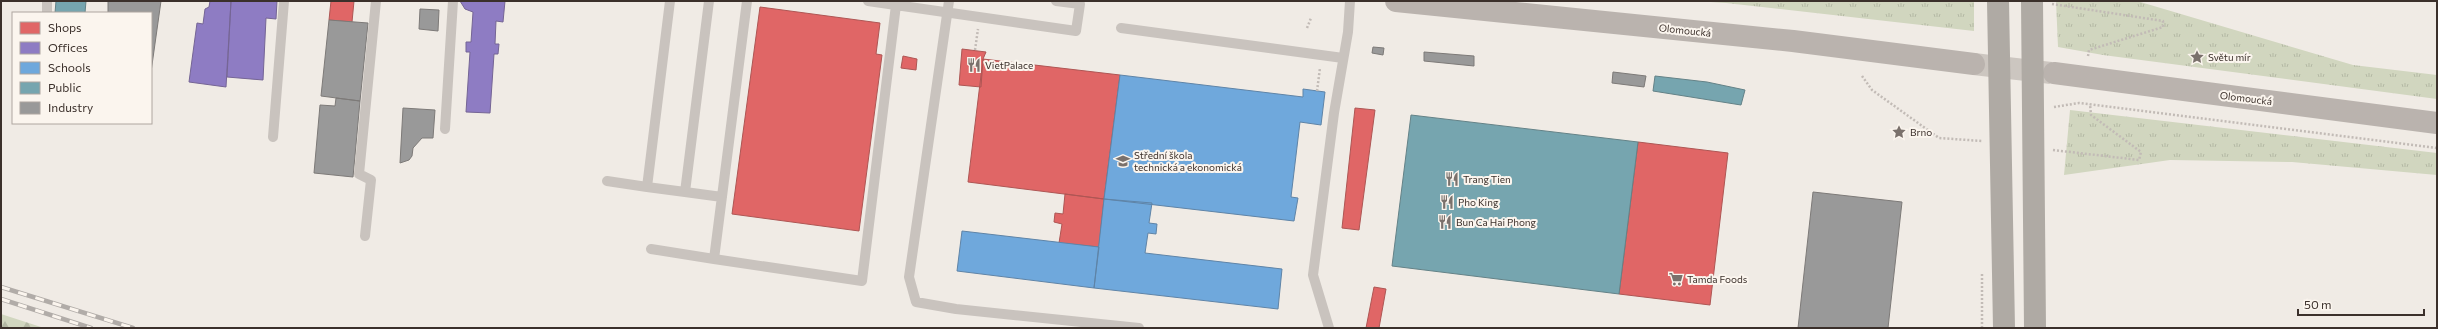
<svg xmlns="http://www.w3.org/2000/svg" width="2438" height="329" font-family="Commissioner,sans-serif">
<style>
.grass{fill:url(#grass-tufts)}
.forest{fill:url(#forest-firs)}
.shops{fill:#e06666;stroke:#ae5654}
.offices{fill:#8e7cc3;stroke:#756595}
.schools{fill:#6fa8dc;stroke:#5f84a7}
.public{fill:#76a5af;stroke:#648287}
.industry{fill:#999;stroke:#7d7a78}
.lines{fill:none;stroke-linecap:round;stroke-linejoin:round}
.secondary-tunnel{stroke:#ccc6c0;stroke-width:22;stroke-dasharray:22 11;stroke-linecap:butt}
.path{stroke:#c2bbb6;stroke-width:2.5;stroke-dasharray:2 2;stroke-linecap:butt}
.lane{stroke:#c9c3be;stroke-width:10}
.secondary{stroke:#bab3ae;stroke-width:22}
.highway{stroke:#afaaa4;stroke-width:22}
.rail-casing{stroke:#b1aca8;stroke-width:4.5}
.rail{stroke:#fbf5ee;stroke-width:3;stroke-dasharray:9;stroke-linecap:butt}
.labels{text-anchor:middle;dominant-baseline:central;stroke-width:4;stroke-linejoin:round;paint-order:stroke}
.street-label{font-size:10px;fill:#3b302b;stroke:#fbf5ee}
.poi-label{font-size:10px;fill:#3b302b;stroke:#fbf5ee;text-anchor:start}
</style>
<defs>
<pattern id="grass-tufts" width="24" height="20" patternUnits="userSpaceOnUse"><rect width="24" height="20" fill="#d1d6bf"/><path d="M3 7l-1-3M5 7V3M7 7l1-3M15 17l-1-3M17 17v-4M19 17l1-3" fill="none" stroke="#b4b8a4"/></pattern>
<pattern id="forest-firs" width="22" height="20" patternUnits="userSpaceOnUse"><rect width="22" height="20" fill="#d1d6bf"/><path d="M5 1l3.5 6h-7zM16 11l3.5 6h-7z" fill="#b4b8a4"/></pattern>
</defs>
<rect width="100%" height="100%" fill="#f0ebe5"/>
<path class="grass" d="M1695 1H1974V31L1726 3Z
M2056 1H2137L2353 65 2437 75V99L2103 55 2058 47Z
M2070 110 2437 153V175L2292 162 2170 160 2064 175Z"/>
<path class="forest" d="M1 314 41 327 45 328H1Z"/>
<path class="shops" d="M331 1H354L352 22 329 20Z
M760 7 880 23 876 54 882 55 859 231 732 214Z
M962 49 986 52 983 59 981 87 959 85Z
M903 56 917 59 916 70 901 68Z
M983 59 1120 75 1104 199 968 182Z
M1355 108 1375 110 1359 230 1342 228Z
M1638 142 1728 153 1710 305 1619 294Z
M1065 194 1104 199 1099 247 1059 243 1062 224 1054 222 1055 213 1063 214Z
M1374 287 1386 289 1379 328H1366Z"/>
<path class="offices" d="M210 1H231L226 87 189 82 197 23 203 24 205 9 209 7Z
M231 1H277L276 19 266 18 263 80 227 77Z
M460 1H505L503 22 496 21 495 44H499L498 54H494L490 113 466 112 470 52H466V42H471L473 12 465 9Z"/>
<path class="schools" d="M1120 75 1303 97V89L1325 92 1321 125 1300 122 1291 197 1298 198 1294 221 1104 199Z
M1104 199 1152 203 1149 223 1157 224 1156 234 1148 233 1145 253 1282 269 1278 309 1094 288Z
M962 231 1099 247 1094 288 957 271Z"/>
<path class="public" d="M56 1H86L85 13H55Z
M1655 76 1707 82 1745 90 1741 105 1653 91Z
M1411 115 1638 142 1619 294 1392 266Z"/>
<path class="industry" d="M108 1H161L151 72V13H108Z
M420 9 439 10 438 31 419 29Z
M329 20 368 23 360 101 321 96Z
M1373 47 1384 48 1383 55 1372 53Z
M1424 52 1474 56V66L1424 61Z
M1613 72 1646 76 1644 87 1612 83Z
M336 98 360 101 353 177 314 173 320 105 335 106Z
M403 108 435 110 433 138H422L413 148 412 156 409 160 400 163Z
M1813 192 1902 202 1888 328H1798Z"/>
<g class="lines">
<path class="secondary-tunnel" d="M1974 64 2051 73"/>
<path class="path" d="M2052 4 2163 21V27L2089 50 2088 56
M1307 28 1311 18
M975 50 978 29
M1862 76 1872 90 1939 138 1982 141
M1317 91 1320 68
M2054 107 2079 103 2437 148
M2053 150 2139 160 2141 152 2091 115 2090 104
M1982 328V273"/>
<path class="lane" d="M670 1 647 187 685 192 709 1
M747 1 714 259 862 281 896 5
M868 1 1076 31 1080 4 1056 1
M949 1 909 277 916 302 956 309 1139 328
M47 13V1
M1121 28 1343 58
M445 129 453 1
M273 137 284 1
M607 181 647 187
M685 192 722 197
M365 236 371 180 359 174 376 1
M651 249 714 259
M1329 328 1313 275 1334 113 1348 32 1350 1"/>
<path class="secondary" d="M1396 1 1793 41 1974 64
M2054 73 2437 123"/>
<path class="highway" d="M1998 1 2004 328
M2032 1 2035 328"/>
<defs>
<path id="rail" d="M1 287 133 328
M1 299 91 328"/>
</defs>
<use href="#rail" class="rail-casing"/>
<use href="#rail" class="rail"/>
</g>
<defs>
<symbol id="sight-bare" viewBox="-9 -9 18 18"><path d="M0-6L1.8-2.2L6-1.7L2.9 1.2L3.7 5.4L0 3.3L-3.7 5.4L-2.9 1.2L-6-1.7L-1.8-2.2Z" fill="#7a716c" stroke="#fbf5ee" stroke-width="2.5" paint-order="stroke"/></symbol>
<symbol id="restaurant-bare" viewBox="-9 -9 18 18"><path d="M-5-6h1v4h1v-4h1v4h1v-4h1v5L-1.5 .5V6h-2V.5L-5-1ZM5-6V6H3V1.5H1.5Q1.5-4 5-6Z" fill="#7a716c" stroke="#fbf5ee" stroke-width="2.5" paint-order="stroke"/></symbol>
<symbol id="school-bare" viewBox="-9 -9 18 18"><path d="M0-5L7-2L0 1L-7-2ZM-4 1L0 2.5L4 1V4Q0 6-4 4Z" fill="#7a716c" stroke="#fbf5ee" stroke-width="2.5" paint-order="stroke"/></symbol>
<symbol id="supermarket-bare" viewBox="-9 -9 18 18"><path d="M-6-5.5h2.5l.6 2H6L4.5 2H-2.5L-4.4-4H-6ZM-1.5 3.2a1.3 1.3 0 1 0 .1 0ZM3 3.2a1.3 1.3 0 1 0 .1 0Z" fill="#7a716c" stroke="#fbf5ee" stroke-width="2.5" paint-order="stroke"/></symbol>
</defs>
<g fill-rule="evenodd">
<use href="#sight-bare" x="2187" y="47" width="20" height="20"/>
<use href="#restaurant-bare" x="964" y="55" width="20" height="20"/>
<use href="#sight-bare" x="1889" y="122" width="20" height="20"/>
<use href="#school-bare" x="1113" y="151" width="20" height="20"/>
<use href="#restaurant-bare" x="1442" y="169" width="20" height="20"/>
<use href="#restaurant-bare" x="1437" y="192" width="20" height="20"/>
<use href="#restaurant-bare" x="1435" y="212" width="20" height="20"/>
<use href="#supermarket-bare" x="1666" y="269" width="20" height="20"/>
</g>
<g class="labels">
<g class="street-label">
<text transform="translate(1685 30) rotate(6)">Olomoucká</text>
<text transform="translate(2246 98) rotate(7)">Olomoucká</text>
</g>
<g class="poi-label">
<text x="2208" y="57">Světu mír</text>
<text x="985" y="65">VietPalace</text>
<text x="1910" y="132">Brno</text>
<text x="1134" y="155">Střední škola<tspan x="1134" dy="12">technická a ekonomická</tspan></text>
<text x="1463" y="179">Trang Tien</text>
<text x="1458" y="202">Pho King</text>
<text x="1456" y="222">Bun Ca Hai Phong</text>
<text x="1687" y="279">Tamda Foods</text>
</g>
</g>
<rect width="2438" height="329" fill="none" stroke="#3b302b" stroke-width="4"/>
<rect x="12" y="12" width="140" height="112" fill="#fbf5ee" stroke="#aea6a0"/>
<rect x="20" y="22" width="20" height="12" fill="#e06666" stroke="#aea6a0"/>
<text x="48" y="32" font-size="12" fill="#3b302b">Shops</text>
<rect x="20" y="42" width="20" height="12" fill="#8e7cc3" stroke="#aea6a0"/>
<text x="48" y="52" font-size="12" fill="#3b302b">Offices</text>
<rect x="20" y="62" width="20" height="12" fill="#6fa8dc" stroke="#aea6a0"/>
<text x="48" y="72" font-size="12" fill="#3b302b">Schools</text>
<rect x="20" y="82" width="20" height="12" fill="#76a5af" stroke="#aea6a0"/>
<text x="48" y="92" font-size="12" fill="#3b302b">Public</text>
<rect x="20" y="102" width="20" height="12" fill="#999999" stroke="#aea6a0"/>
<text x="48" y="112" font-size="12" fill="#3b302b">Industry</text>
<path d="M2298 309v6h126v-6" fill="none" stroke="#3b302b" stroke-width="2"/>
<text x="2304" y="309" font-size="12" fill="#3b302b" stroke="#fbf5ee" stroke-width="3" paint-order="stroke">50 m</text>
</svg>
